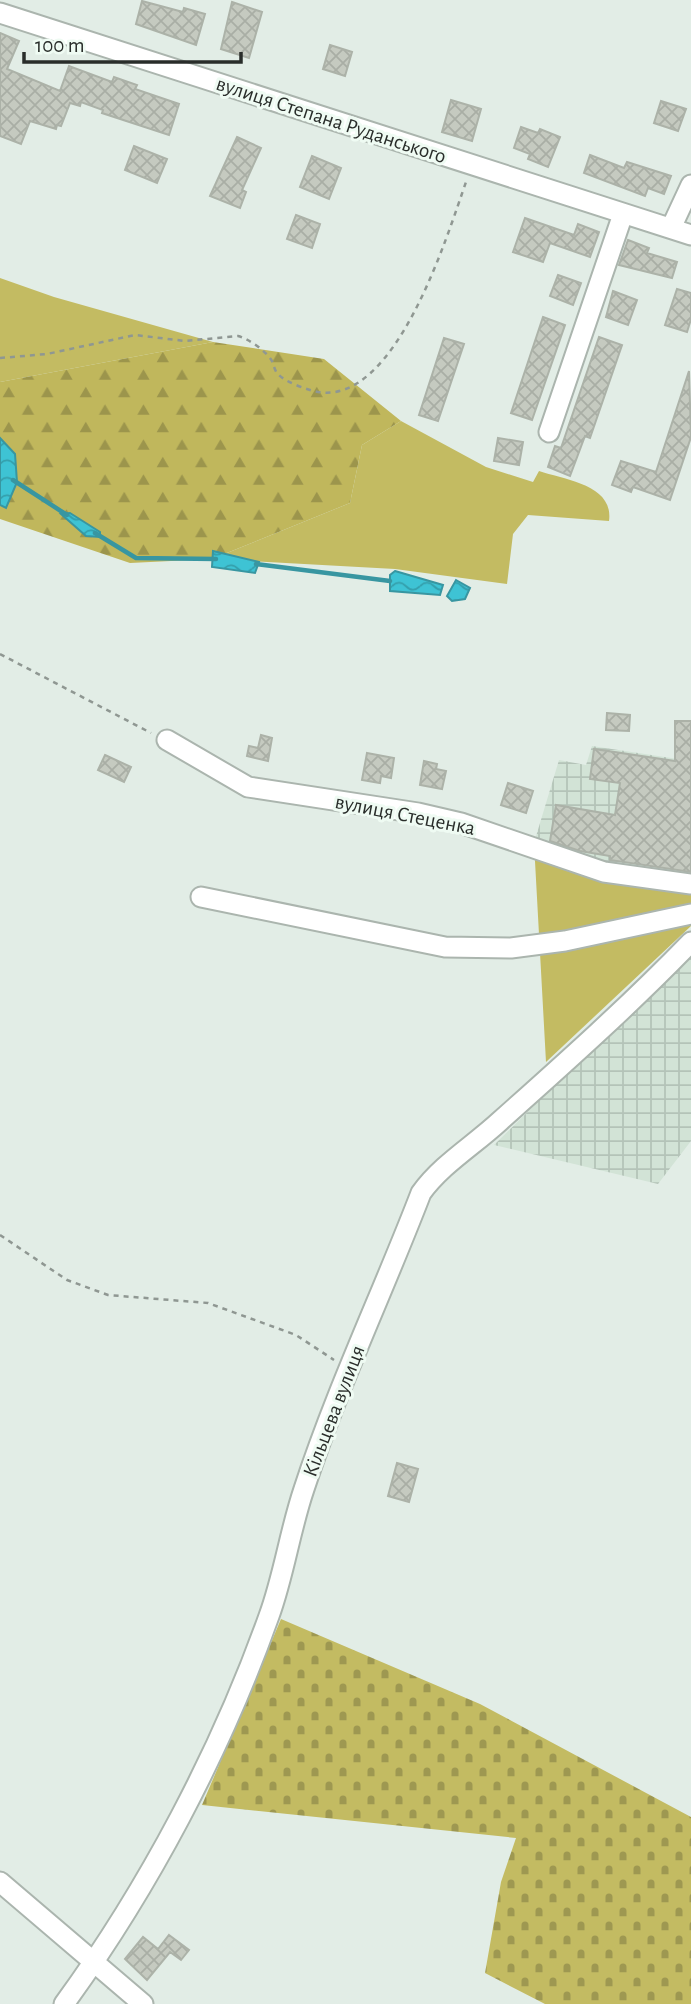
<svg xmlns="http://www.w3.org/2000/svg" width="691" height="2004" font-family="'Alegreya Sans',sans-serif">
<style>
.industrial{fill:url(#industrial-grid)}
.grass{fill:#c3bb62}
.forest{fill:url(#forest-firs)}
.cemetery{fill:url(#cemetery-stones)}
.water{fill:url(#water-waves);stroke:#3896a1;stroke-width:2}
.lines{fill:none;stroke-linecap:round;stroke-linejoin:round}
.stream{stroke:#3896a1;stroke-width:4.5}
.building{fill:url(#building-cross-hatch);stroke:#acb2a8;stroke-width:2}
.minor-casing{stroke:#abb5ae;stroke-width:23}
.path{stroke:#8f9792;stroke-width:2.5;stroke-dasharray:5 5;stroke-linecap:butt}
.minor{stroke:#fff;stroke-width:19}
.labels{text-anchor:middle;dominant-baseline:central;stroke-width:6;stroke-linejoin:round;paint-order:stroke}
.street-label{font-size:21px;fill:#292d2a;stroke:#effbf3}
</style>
<defs>
<pattern id="industrial-grid" width="8" height="8" patternUnits="userSpaceOnUse" patternTransform="scale(1.75)"><rect width="8" height="8" fill="#d2e3d6"/><path d="M0 4h8M4 0v8" fill="none" stroke="#b4c3b8"/></pattern>
<pattern id="forest-firs" width="22" height="20" patternUnits="userSpaceOnUse" patternTransform="scale(1.75)"><rect width="22" height="20" fill="#c0b75c"/><path d="M5 1l3.5 6h-7zM16 11l3.5 6h-7z" fill="#9c954c"/></pattern>
<pattern id="cemetery-stones" width="16" height="16" patternUnits="userSpaceOnUse" patternTransform="scale(1.75)"><rect width="16" height="16" fill="#c3bb62"/><path d="M2 7V4a2 2 0 0 1 4 0v3zM10 15v-3a2 2 0 0 1 4 0v3z" fill="#9e9851"/></pattern>
<pattern id="water-waves" width="16" height="10" patternUnits="userSpaceOnUse" patternTransform="scale(1.75)"><rect width="16" height="10" fill="#3ec3d4"/><path d="M0 5q4-4 8 0t8 0" fill="none" stroke="#349fac"/></pattern>
<pattern id="building-cross-hatch" width="8" height="8" patternUnits="userSpaceOnUse" patternTransform="scale(1.75)"><rect width="8" height="8" fill="#c5cac0"/><path d="M0 0l8 8M0 8l8-8" fill="none" stroke="#a9aea5"/></pattern>
</defs>
<rect width="100%" height="100%" fill="#e2ede6"/>
<path class="industrial" d="M592 746 691 761V881L605 869 534 843 559 760 586 765Z
M691 951V1141L658 1184 494 1145Z"/>
<path class="grass" d="M0 278 54 297 213 342 0 382Z
M401 421 486 467 533 482 539 471C566 480 614 485 609 521L528 515 513 534 507 584 395 569 212 559 350 503 362 445Z
M534 843 605 869 691 881V926L546 1062Z"/>
<path class="forest" d="M213 342 324 359 401 421 362 445 350 503 212 559 130 563 0 519V505L5 507 15 454 0 438V382Z"/>
<path class="cemetery" d="M281 1619 480 1704 691 1817V2004H545L485 1973 501 1882 516 1838 202 1805Z"/>
<path class="water" d="M0 438 15 454 17 482 6 508 0 505Z
M70 513 100 532V537L86 536 61 514Z
M213 551 259 562 255 573 212 567Z
M395 571 443 585 440 595 390 591V575Z
M456 580 470 588 465 599 452 601 447 596Z"/>
<g class="lines">
<path class="stream" d="M13 480 67 515
M95 533 136 558 216 559
M256 564 390 581"/>
</g>
<path class="building" d="M142 1 183 12 184 8 205 14 196 45 136 24Z
M232 2 262 12 249 58 221 49Z
M0 33 19 41 7 69 60 91 69 66 112 82 114 77 137 85 135 89 179 104 169 135 102 113 103 110 81 102 80 106 70 103 61 126 57 125 56 129 30 121 21 144 0 136Z
M330 45 352 52 345 76 323 69Z
M451 100 481 109 472 141 442 132Z
M661 101 686 109 678 131 654 123Z
M521 127 538 133 540 129 560 137 548 167 528 159 530 154 514 148Z
M237 137 261 148 242 190 246 192 240 208 210 196Z
M134 146 167 159 157 183 125 170Z
M590 155 624 168 627 162 671 176 664 194 648 188 645 196 584 173Z
M312 156 341 168 329 199 300 187Z
M296 215 320 224 312 248 287 239Z
M525 218 574 235 578 224 599 232 590 257 550 243 543 262 513 252Z
M628 240 649 248 647 253 677 262 672 278 619 265Z
M558 275 581 283 573 305 550 296Z
M677 289 691 293V319L687 332 665 325Z
M613 291 637 300 628 325 606 317Z
M543 317 565 325 532 420 511 413Z
M599 337 622 345 590 438 585 436 570 476 548 467 555 446 561 448Z
M444 338 464 344 438 421 419 415Z
M689 371 691 437 670 500 633 487 631 492 612 485 621 461 656 472Z
M498 438 523 442 519 465 494 461Z
M607 713 630 715 629 731 606 730Z
M675 721H691V872L610 860V856L580 851 550 841 556 805 615 815 620 783 590 779 594 749 675 761Z
M261 735 272 738 268 761 247 756 249 746 258 748Z
M367 753 394 758 391 778 381 776 380 783 362 780Z
M105 755 131 767 124 782 98 770Z
M424 761 437 764 436 769 446 771 442 789 420 785Z
M508 783 533 791 526 813 501 805Z
M397 1463 418 1469 409 1502 388 1496Z
M169 1935 189 1950 181 1960 170 1952 147 1980 125 1959 143 1937 158 1949Z"/>
<g class="lines">
<defs>
<path id="minor" d="M0 13 691 235
M671 228 691 185
M549 432 623 214
M167 740 248 787 418 813 461 823 604 872 691 884
M201 897 445 947 511 948 565 941 691 914
M0 1882 143 2004
M64 2004C148 1889 221 1751 269 1616 284 1575 290 1530 304 1489 337 1388 383 1292 421 1193 442 1164 473 1146 500 1121 565 1063 630 1005 691 942"/>
</defs>
<use href="#minor" class="minor-casing"/>
<path class="path" d="M0 358 47 354 135 335 185 341 238 336C249 339 266 351 272 361 274 366 275 372 279 375 287 383 308 390 318 392 396 405 447 236 466 182
M0 654 151 733
M0 1235 67 1280 108 1295 208 1303 296 1335 334 1360"/>
<use href="#minor" class="minor"/>
</g>
<g class="labels">
<g class="street-label">
<text transform="translate(331 120) rotate(18)">вулиця Степана Руданського</text>
<text transform="translate(405 815) rotate(11)">вулиця Стеценка</text>
<text transform="translate(334 1411) rotate(-69)">Кільцева вулиця</text>
</g>
</g>
<path d="M24 52v10h217v-10" fill="none" stroke="#292d2a" stroke-width="3.5"/>
<text x="35" y="52" font-size="21" fill="#292d2a" stroke="#effbf3" stroke-width="5" paint-order="stroke">100 m</text>
</svg>
